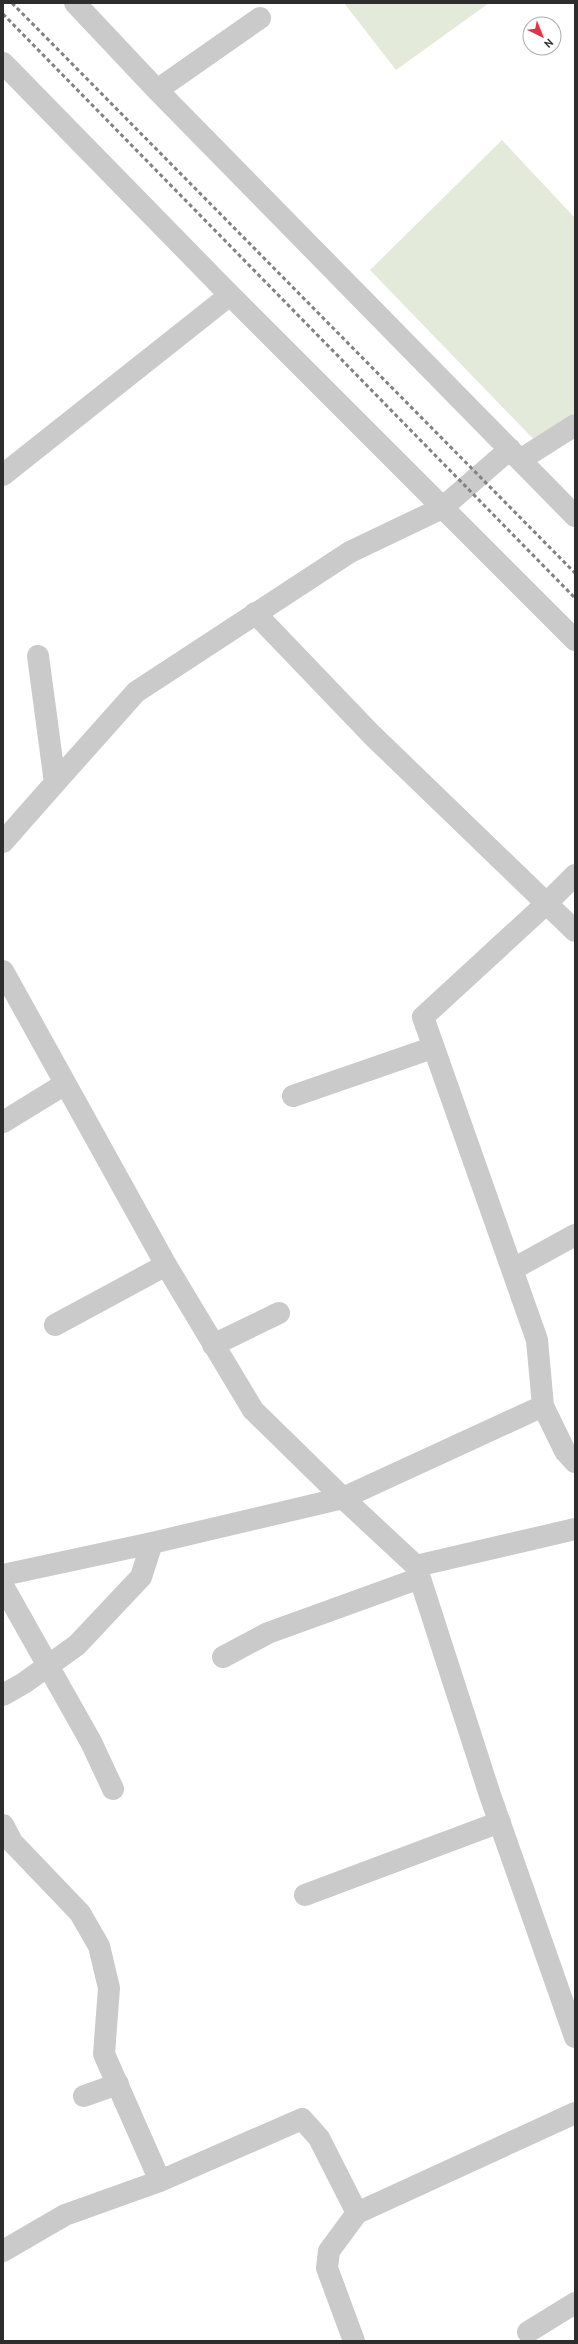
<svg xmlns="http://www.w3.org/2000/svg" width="578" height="2344" font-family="'PT Sans',sans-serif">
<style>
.green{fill:#e3eada}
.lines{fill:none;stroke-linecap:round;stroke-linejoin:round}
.minor{stroke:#cacaca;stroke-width:22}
.rail{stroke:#828282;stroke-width:3;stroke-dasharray:4 3;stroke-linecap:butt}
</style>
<rect width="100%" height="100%" fill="#fff"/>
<path class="green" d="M344 3H489L396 70Z
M502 140 575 218V412L541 447 370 270Z"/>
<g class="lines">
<path class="minor" d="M75 3 157 90 575 516
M3 63 230 295 575 640
M157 90 260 18
M520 460 575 425
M3 475 230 295
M255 613 372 735 575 931
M55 783 136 692 350 552 442 508 510 449
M3 842 55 783 38 656
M575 875 547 903 423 1017 537 1340 543 1406 565 1451 575 1462
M3 971 166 1265 253 1410 343 1498 416 1566 490 1795 575 2037
M293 1096 432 1048
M3 1122 65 1084
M513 1269 575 1235
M55 1325 166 1265
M213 1345 279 1313
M416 1566 575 1529
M3 1575 152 1543 343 1498 543 1406
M3 1586 91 1742 113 1789
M223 1657 268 1633 420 1578
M3 1695 24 1683 77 1645 141 1577 152 1543
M3 1825 12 1842 80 1913 99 1946 109 1988 104 2054 160 2181
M305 1895 500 1822
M84 2096 118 2084
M3 2251 65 2215 160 2181 302 2119 319 2138 357 2213
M528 2332 575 2303
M354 2341 327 2268 329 2251 357 2213 575 2113"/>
<path class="rail" d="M12 3 575 573
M3 14 575 598"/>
</g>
<rect width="578" height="2344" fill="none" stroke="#2d2d2d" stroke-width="8"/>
<g transform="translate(542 36) rotate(137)"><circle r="19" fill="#ffffff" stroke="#ababab"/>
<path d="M0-3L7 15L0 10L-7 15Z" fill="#de3544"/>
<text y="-6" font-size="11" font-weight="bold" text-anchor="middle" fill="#2d2d2d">N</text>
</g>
</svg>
